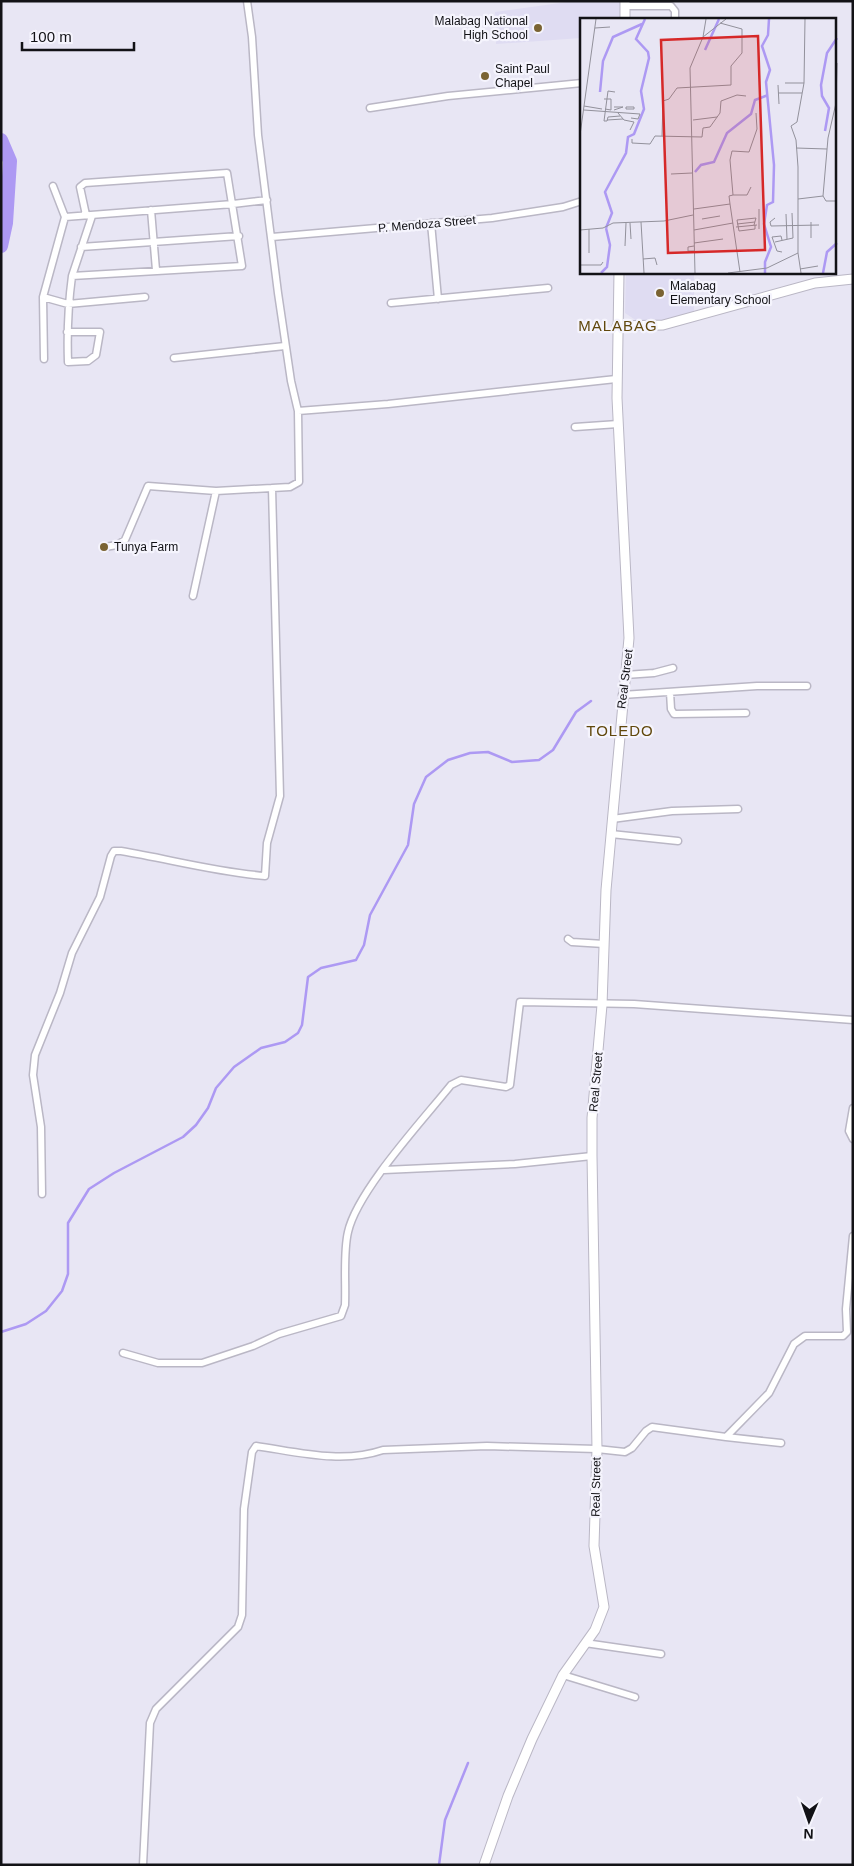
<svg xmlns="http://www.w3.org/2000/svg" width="854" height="1866" font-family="Arial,sans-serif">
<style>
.built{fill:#dfdcf2}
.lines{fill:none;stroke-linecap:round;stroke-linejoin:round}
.stream{stroke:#ad99f3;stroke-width:2.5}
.river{stroke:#ad99f3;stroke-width:14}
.minor-casing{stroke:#bab7c5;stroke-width:9}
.tertiary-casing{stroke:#bab7c5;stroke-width:11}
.minor{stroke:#fff;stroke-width:6}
.tertiary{stroke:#fff;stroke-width:9}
.poi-dot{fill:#7a6333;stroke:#f5f4fd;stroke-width:2}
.labels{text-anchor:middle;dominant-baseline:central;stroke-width:4.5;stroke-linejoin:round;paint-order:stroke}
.poi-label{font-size:12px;fill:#121216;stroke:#f5f4fd;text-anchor:start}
.street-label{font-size:12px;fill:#121216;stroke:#f5f4fd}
.quarter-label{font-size:15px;letter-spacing:1px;fill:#61480c;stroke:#f5f4fd}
.inset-river{fill:none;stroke:#ad99f3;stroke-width:2.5}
.inset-road{fill:none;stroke:#92919b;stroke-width:1}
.view{fill:#d62828;fill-opacity:0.15;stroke:#d62828;stroke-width:2.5}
.inset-edge{fill:none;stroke:#121216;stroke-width:2.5}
</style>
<rect width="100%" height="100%" fill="#e8e6f4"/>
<path class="built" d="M621 1V19H582L581 38 496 44 495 12 567 2Z
M626 273H694V313L663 320 637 321 625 313Z"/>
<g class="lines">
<path class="stream" d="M1 1332 26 1324 46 1311 62 1291 68 1274V1223L89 1189 114 1173 183 1137 196 1125 208 1108 216 1088 234 1067 261 1048 285 1042 298 1033 302 1025 308 977 321 968 356 960 364 945 370 915 408 845 414 804 426 777 448 760 470 753 488 752 512 762 539 760 553 750 576 712 591 701
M439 1865 445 1820 468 1763"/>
<path class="river" d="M1 140 10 161 6 223 1 246"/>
<defs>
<path id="minor" d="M625 6H671L675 11V19
M370 108 448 96 582 83
M151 210 156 270
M86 215 80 187 85 183 227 173 242 266 72 276 92 216
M65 217 233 204 267 200
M431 223 438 299
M272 237 492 218 563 207 582 201
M81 247 239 236
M43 297 68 304 145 297
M391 303 548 288
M67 332H100L96 355 88 361 68 362C67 333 68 306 72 276
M174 358 285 346
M44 359 43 297 65 217 53 186
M298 411 388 404 616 379
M575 427 618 424
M105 547 117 545 125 540 148 486 216 491 272 488
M193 596 216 491
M625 675 654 673 673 668
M670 692 671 709 674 714 746 713
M622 695 757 686H807
M612 819 672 811 738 809
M611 834 678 841
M568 939 572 942 604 944
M853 1108 849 1131 853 1139
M384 1170 515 1164 592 1156
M42 1194 41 1127 33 1075 35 1055 60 993 72 953 100 897 111 856 114 851H121C169 859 216 872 265 876L267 843 280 796 272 488 290 487 299 482 298 411 291 381 278 293 258 135 252 37 247 1
M123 1353 158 1363H202L253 1346 279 1334 341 1316 345 1305C346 1283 343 1253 348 1232 357 1191 423 1120 451 1085L461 1080 506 1087 510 1085 520 1002 634 1004 853 1020
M726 1437 781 1443
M585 1643 661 1654
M563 1675 635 1697
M143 1865 150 1723 156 1709 238 1627 242 1615 244 1509 252 1452 256 1446C298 1452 342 1464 383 1450L487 1446 597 1449 625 1452 632 1448 646 1431 652 1427 726 1437 769 1393 794 1344 805 1336H843L847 1332 846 1309 853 1236"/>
<path id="tertiary" d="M625 19V1
M617 326 663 325 815 283 853 279
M484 1865 508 1796 532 1739 563 1675 595 1630 604 1607 594 1546 597 1449 592 1156V1118L602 1005 606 890 629 638 617 398 619 272"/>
</defs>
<use href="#minor" class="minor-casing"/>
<use href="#tertiary" class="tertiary-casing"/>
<use href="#minor" class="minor"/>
<use href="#tertiary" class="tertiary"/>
</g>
<g class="poi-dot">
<circle cx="538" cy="28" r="5"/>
<circle cx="485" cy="76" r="5"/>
<circle cx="660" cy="293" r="5"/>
<circle cx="104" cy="547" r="5"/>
</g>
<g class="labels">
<g class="poi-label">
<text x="528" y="21" text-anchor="end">Malabag National<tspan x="528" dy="14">High School</tspan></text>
<text x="495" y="69">Saint Paul<tspan x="495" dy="14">Chapel</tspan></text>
<text x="670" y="286">Malabag<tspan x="670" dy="14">Elementary School</tspan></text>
<text x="114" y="547">Tunya Farm</text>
</g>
<g class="street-label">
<text transform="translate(427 224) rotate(-5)">P. Mendoza Street</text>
<text transform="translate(625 679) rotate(-83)">Real Street</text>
<text transform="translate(596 1082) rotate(-85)">Real Street</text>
<text transform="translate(596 1487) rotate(-89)">Real Street</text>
</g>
<g class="quarter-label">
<text x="618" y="325">MALABAG</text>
<text x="620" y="730">TOLEDO</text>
</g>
</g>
<g transform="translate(580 18)">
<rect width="256" height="256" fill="#e8e6f4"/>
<path class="inset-river" d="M125 32 139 1M20 74 23 43 33 19 62 6M245 113 249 90 242 78 241 67 247 35 257 20M115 154 121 147 134 144 147 115 171 96 175 82 188 77M26 210 32 195 25 174 46 135 48 119 54 116 64 91 61 73 69 40 68 34 56 21 65 1M21 255 27 249 30 227 26 210M185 255V244L191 229 184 206 187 187 193 184 194 147 186 64 190 52 182 28 188 17 189 1M243 255 247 234 257 225"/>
<path class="inset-road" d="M15 10 30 9M123 19 126 1M205 65H224M198 67 199 86M198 75H222M24 81H31V92L25 91M4 88 22 91M34 89H43L34 92M46 89H54V91H46ZM4 92 60 96 58 101 51 100M38 95 44 102 54 104 50 112M27 102 43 101M113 102 137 99M24 103 28 73 35 74M24 103H27L28 99 40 98M0 117 16 1M82 118 83 83 89 81 97 70 151 67V48L162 35V11L140 5M52 121V125L70 126 75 118 122 119 123 110 130 109 140 95 141 83 157 77 166 78M216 130 247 131M91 156 112 155M153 177H167L171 169M243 178 246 183H257M218 181 243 178 248 120 256 85 257 45M114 191 150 186M206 196 207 221M195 200 190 204 191 208 239 207M122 201 140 198M61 204 64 255M50 205 51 221M157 206 175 204M174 207 176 200 157 202 159 213 175 211V207M156 209 177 207M179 211V191M0 212 23 210 33 205 84 203 113 197M114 212 153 205M231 220V204M195 224 213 220 212 195M114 225 143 221M45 228 46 205M114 228 108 229V233H114M202 234 197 233 192 219 201 218 202 222M9 235V211M63 241 75 240 77 247M0 247H21L23 244M220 251 238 248M160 254 150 186 149 178 153 177 150 142 152 133 169 134 177 111 176 95M115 255 110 50 123 19 146 1M148 255 187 250 218 235M221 255 218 235V149L216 122 211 108 217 104 224 65 225 1"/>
<path class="view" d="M178 18 185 232 88 235 81 22Z"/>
<rect width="256" height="256" class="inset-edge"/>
</g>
<rect width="854" height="1866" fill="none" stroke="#121216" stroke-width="5"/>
<g transform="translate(809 1821) rotate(182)" stroke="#f5f4fd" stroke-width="4" paint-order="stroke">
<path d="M0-4L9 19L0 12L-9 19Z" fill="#121216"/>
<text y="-8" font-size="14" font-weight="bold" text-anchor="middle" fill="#121216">N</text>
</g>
<path d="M22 42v8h112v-8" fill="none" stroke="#121216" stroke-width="2.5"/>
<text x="30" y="42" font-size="15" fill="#121216" stroke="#f5f4fd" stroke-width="4" paint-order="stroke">100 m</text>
</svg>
